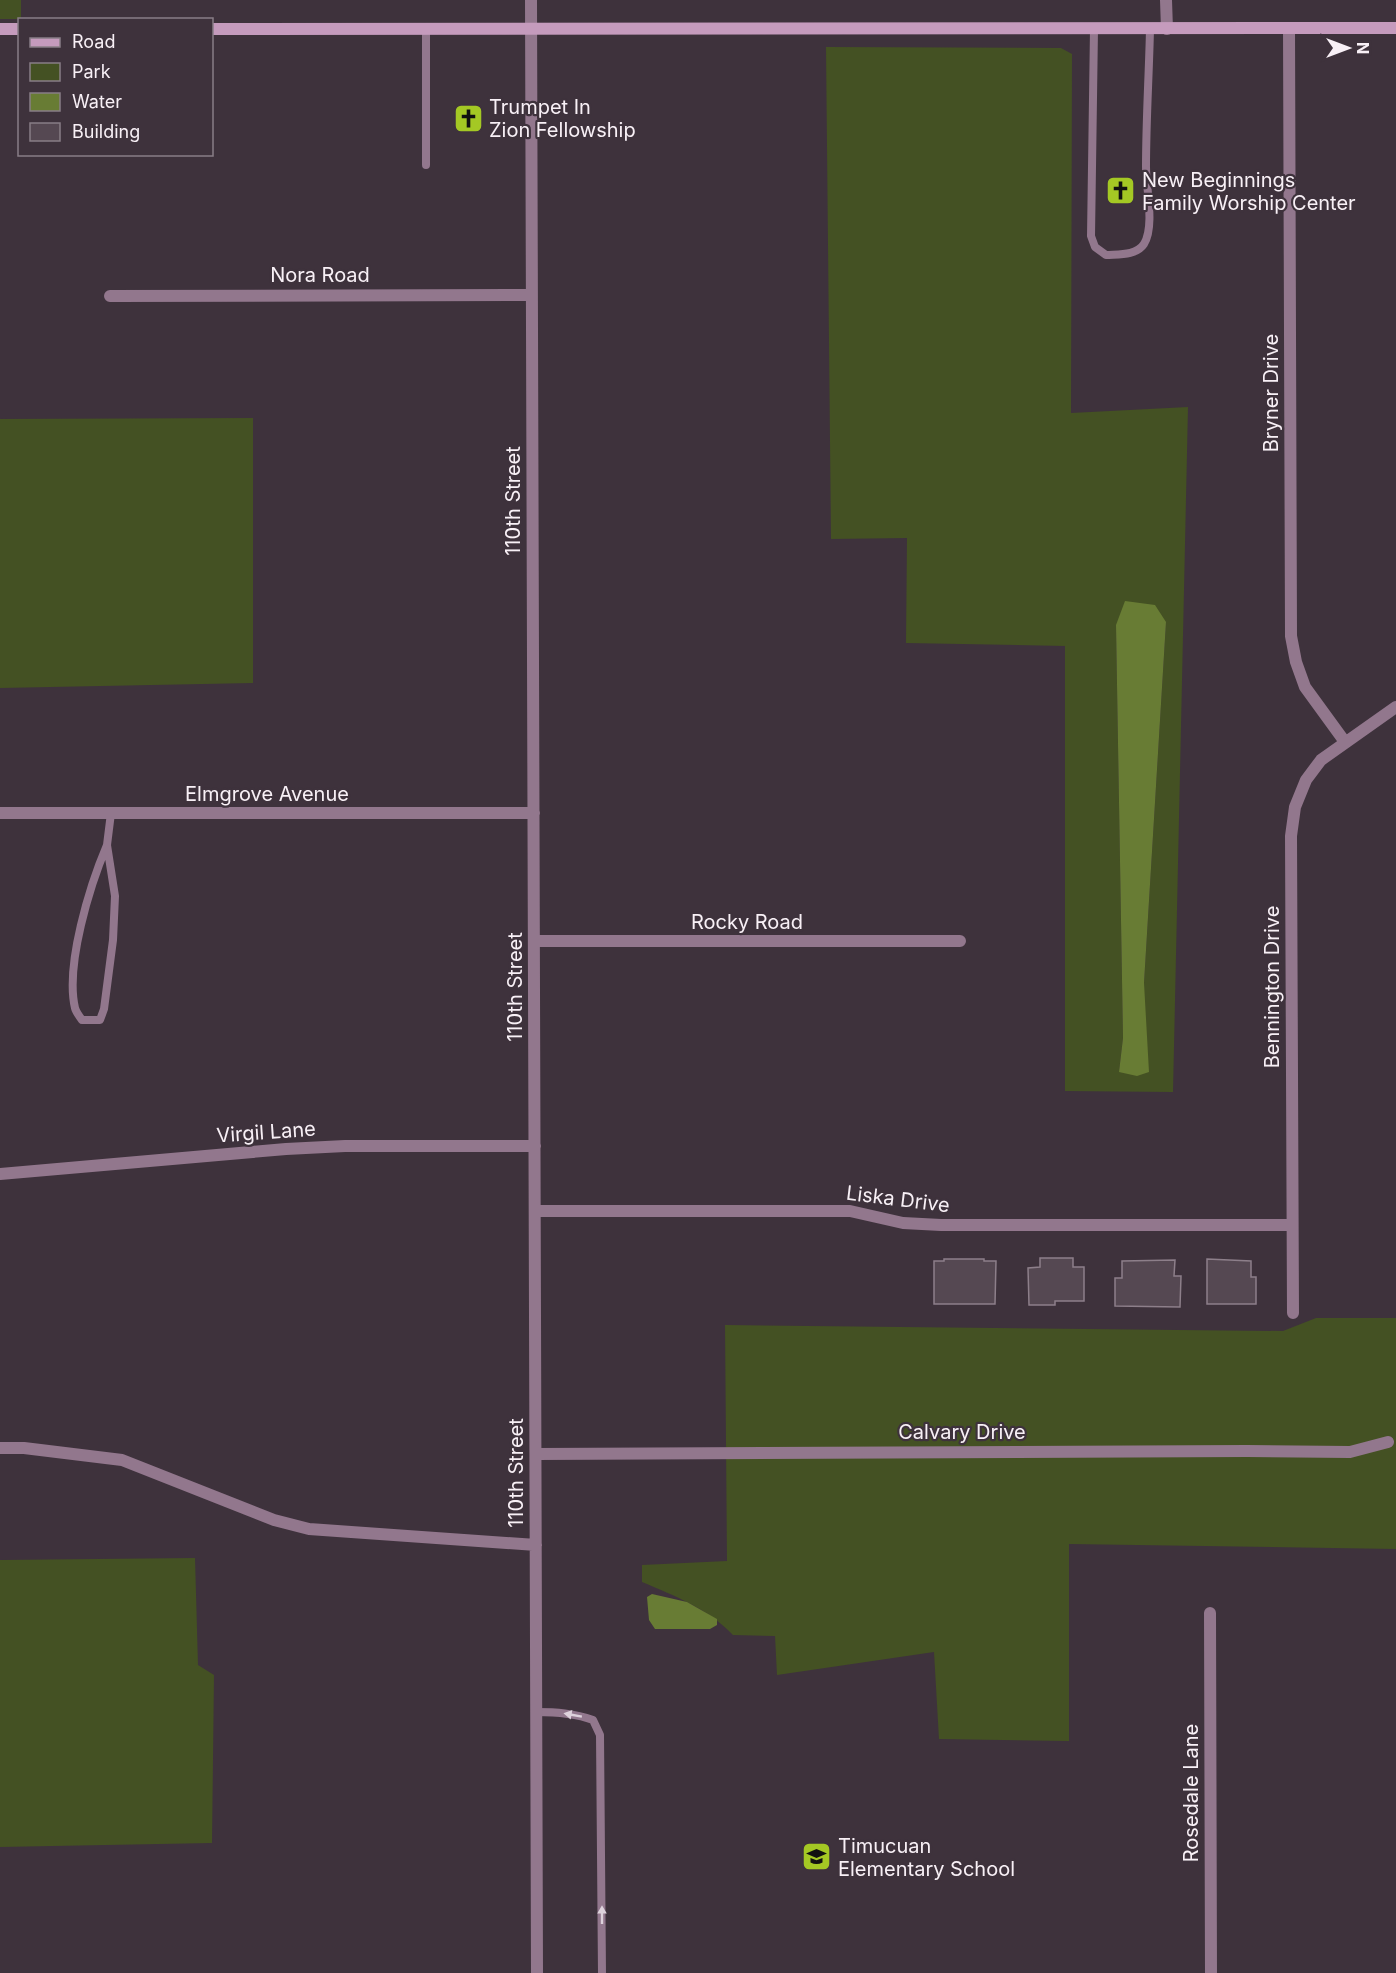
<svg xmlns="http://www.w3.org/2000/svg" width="1396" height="1973" font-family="Inter,sans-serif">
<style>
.green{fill:#445123;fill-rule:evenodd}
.water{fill:#687c34}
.building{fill:#554852;stroke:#8d7f8a;stroke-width:1.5}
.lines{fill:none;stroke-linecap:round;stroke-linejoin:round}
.lane{stroke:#92778d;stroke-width:8}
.street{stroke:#92778d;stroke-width:12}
.secondary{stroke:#c59bbd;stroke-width:12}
.oneway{fill:#ded2dc}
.labels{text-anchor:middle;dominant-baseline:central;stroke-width:4.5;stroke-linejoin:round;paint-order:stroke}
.poi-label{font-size:20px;fill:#f8f0f6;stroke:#3e323c;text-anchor:start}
.street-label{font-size:20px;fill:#f8f0f6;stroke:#3e323c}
</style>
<rect width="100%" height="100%" fill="#3e323c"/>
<path class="green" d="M0 0H21V19H0Z
M826 47 1061 48 1072 54 1071 413 1188 407 1173 1092 1065 1091V646L906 643 907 538 831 539ZM1166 622 1144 983 1119 1072 1123 1038 1116 625Z
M253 418V683L0 688V419Z
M1316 1318H1396V1549L1069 1544V1741L939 1739 934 1652 777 1675 775 1636 733 1635C707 1608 675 1596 642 1582V1565L727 1561 725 1325 1283 1331Z
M195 1558 198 1665 214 1675 212 1843 0 1847V1560Z"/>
<path class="water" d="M1125 601 1155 605 1166 622 1144 983 1149 1072 1137 1076 1119 1072 1123 1038 1116 625Z
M652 1594 687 1602 717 1619V1625L710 1629H655L649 1620 647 1597Z"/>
<path class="building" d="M1040 1258H1073V1267H1084V1301H1055V1305H1029L1028 1268 1040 1267Z
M944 1259H984V1261H996L995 1304H934V1261H944Z
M1207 1259 1251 1261V1277H1256V1304H1207Z
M1175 1260 1174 1276H1181L1180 1307 1115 1306V1278H1122V1261Z"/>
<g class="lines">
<path class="lane" d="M426 29V165
M1094 29 1091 236 1095 247 1106 255C1118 254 1136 256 1144 244 1155 226 1146 188 1146 167 1146 121 1149 75 1150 29
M107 845C90 885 65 965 75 1008 76 1012 79 1016 82 1020H100L104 1009 113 940 115 896 107 845 111 813
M536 1712C556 1712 574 1713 593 1720L600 1735 602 1973"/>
<path class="street" d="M531 0 537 1973
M1166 0 1167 29
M1289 28 1291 636 1296 662 1305 687 1345 742
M110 296 531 295
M0 813H534
M535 941H960
M0 1174 286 1149 345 1146H535
M535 1211H850L903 1223 941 1225H1292
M1293 1313 1291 836 1295 807 1306 780 1321 760 1396 707
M0 1448H24L122 1460 274 1520 309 1529 536 1545
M536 1454 1247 1451 1350 1452 1388 1442
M1210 1613 1211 1973"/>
<path class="secondary" d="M0 29H20
M212 29 1396 28"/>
</g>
<defs><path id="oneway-solid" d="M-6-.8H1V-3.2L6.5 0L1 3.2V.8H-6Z" transform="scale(1.5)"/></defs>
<g class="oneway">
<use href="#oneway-solid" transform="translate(573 1715) rotate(-170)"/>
<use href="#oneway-solid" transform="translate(602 1915) rotate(-90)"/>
</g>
<defs>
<symbol id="church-square" viewBox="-11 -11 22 22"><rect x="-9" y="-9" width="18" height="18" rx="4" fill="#a4c824" stroke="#3e323c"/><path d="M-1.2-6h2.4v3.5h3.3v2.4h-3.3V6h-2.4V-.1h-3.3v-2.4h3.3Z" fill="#111"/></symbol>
<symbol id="school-square" viewBox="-11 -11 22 22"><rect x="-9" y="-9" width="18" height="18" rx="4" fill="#a4c824" stroke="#3e323c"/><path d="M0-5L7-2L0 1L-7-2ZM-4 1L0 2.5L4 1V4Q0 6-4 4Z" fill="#111"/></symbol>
</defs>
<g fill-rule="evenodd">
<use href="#church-square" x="452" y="102" width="33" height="33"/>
<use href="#church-square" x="1104" y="174" width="33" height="33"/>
<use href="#school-square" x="800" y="1840" width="33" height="33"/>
</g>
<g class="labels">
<g class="poi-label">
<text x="489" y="107">Trumpet In<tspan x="489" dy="23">Zion Fellowship</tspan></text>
<text x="1142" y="180">New Beginnings<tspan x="1142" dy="23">Family Worship Center</tspan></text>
<text x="838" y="1846">Timucuan<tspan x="838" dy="23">Elementary School</tspan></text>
</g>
<g class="street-label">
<text x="320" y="275">Nora Road</text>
<text transform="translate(1271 393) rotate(-90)">Bryner Drive</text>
<text transform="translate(513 501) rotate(-90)">110th Street</text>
<text x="267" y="794">Elmgrove Avenue</text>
<text x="747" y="922">Rocky Road</text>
<text transform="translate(515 987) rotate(-90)">110th Street</text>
<text transform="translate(1272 987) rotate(-90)">Bennington Drive</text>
<text transform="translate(266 1132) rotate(-4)">Virgil Lane</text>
<text transform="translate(898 1199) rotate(7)">Liska Drive</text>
<text x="962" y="1432">Calvary Drive</text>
<text transform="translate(516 1473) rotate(-90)">110th Street</text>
<text transform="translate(1191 1793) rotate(-90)">Rosedale Lane</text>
</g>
</g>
<rect x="18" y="18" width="195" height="138" fill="#3e323c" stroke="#887e86" stroke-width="1.5"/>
<rect x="30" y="38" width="30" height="9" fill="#c59bbd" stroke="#887e86" stroke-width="1.5"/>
<text x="72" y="48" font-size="18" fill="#f8f0f6">Road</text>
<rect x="30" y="63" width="30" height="18" fill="#445123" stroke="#887e86" stroke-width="1.5"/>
<text x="72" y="78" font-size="18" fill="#f8f0f6">Park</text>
<rect x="30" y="93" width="30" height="18" fill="#687c34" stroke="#887e86" stroke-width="1.5"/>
<text x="72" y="108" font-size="18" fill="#f8f0f6">Water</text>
<rect x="30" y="123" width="30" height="18" fill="#554852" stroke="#887e86" stroke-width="1.5"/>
<text x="72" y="138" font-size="18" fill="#f8f0f6">Building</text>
<g transform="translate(1348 48) rotate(90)" stroke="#3e323c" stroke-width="4.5" paint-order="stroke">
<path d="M0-4.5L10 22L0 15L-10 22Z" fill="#f8f0f6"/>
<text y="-9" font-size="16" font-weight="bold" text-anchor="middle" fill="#f8f0f6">N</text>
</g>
</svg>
